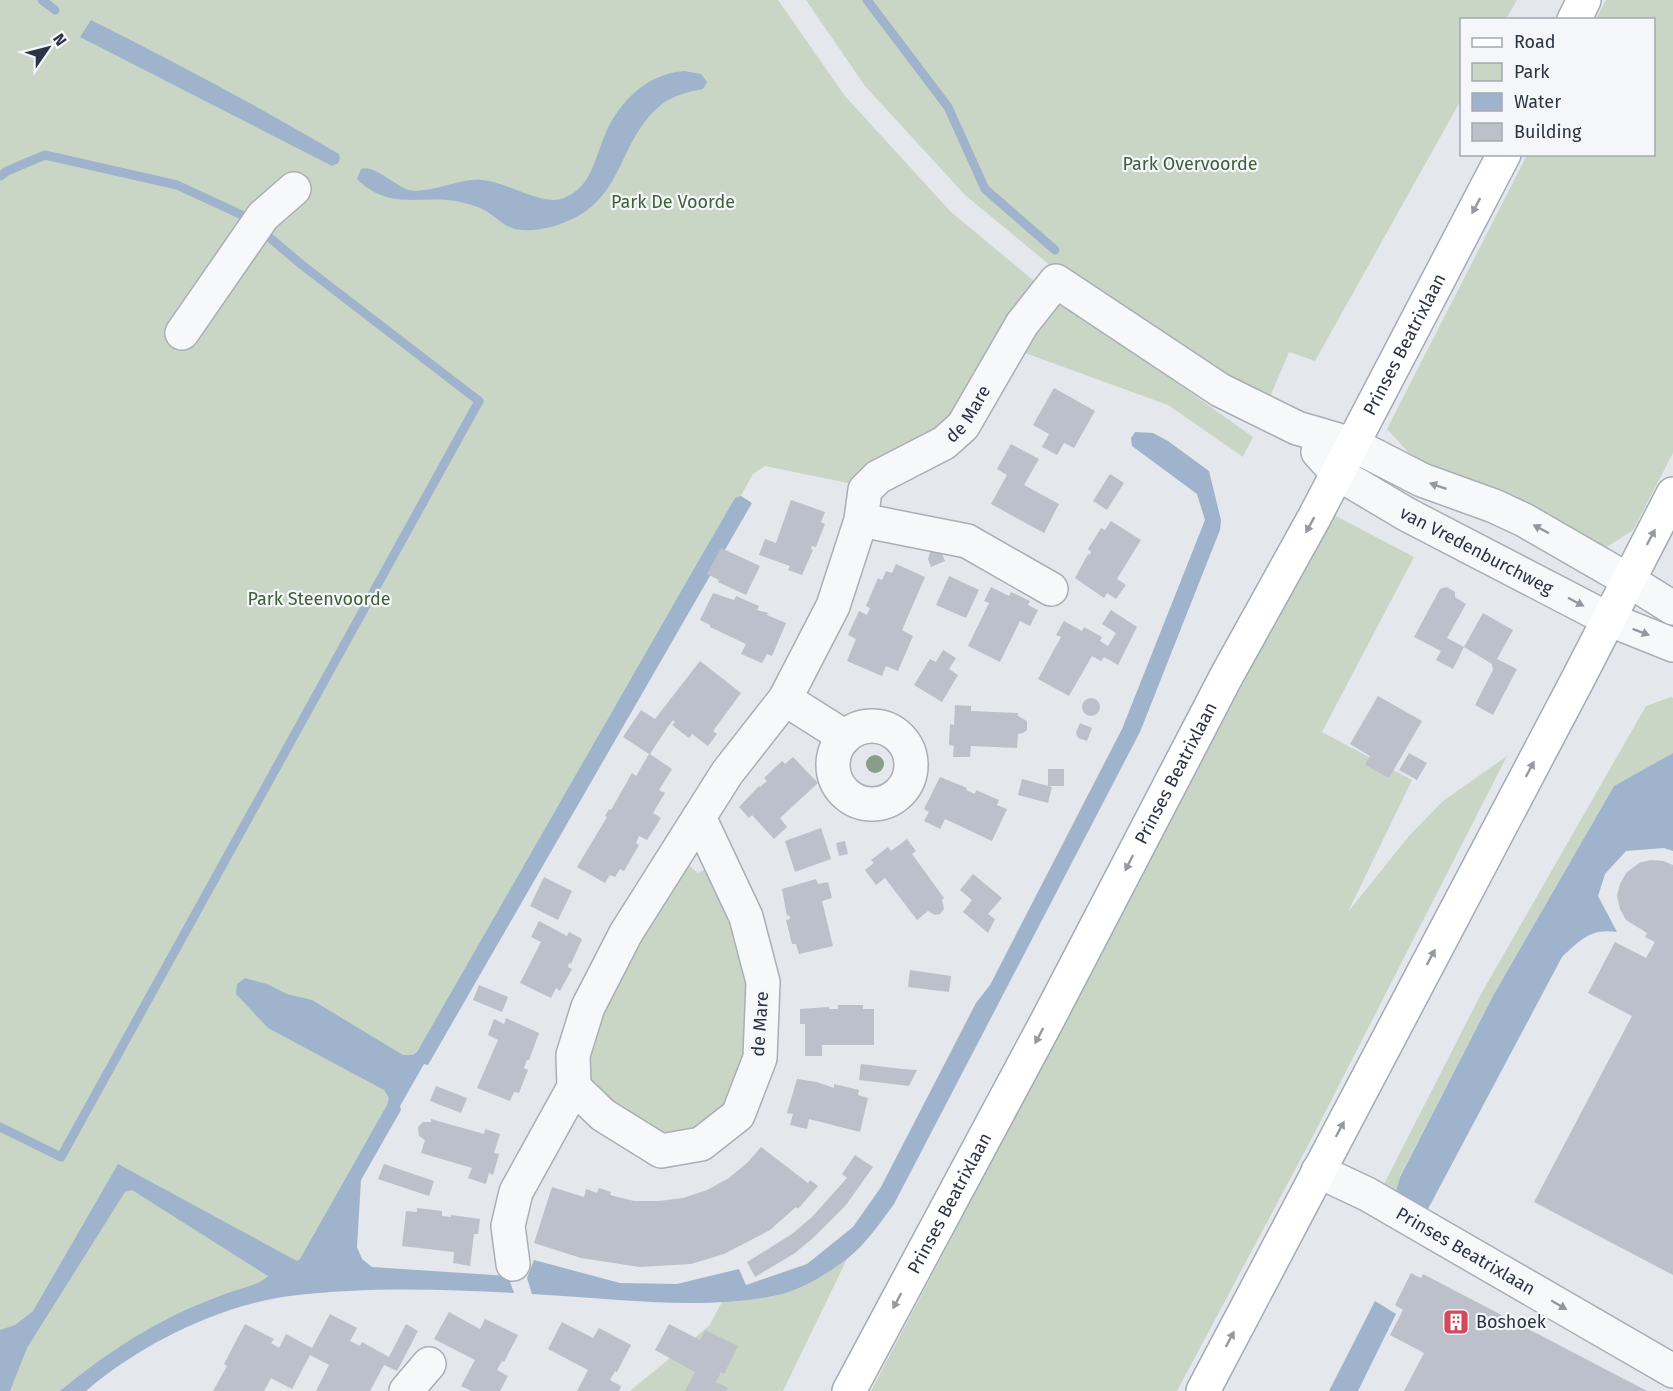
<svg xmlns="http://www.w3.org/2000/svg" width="1673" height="1391" font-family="'Fira Sans',sans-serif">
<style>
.green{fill:#c9d6c5}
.water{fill:#9fb4cc}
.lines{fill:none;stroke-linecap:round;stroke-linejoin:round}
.stream{stroke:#9fb4cc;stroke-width:9}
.building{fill:#bbc0ca}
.minor-casing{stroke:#a9aeb7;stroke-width:36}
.major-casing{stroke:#a3abb8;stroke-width:36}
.minor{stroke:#f7f8fa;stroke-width:33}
.major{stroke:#fff;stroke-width:33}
.tree{fill:#899d89}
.oneway{fill:#959aa2}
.oneway2{fill:#9196a0}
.labels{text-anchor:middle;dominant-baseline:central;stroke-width:4.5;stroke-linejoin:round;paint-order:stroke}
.park-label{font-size:18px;fill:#3f6138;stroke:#f4f6f9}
.street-label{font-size:18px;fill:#2b3445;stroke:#f4f6f9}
.poi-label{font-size:18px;fill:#2b3445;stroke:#f4f6f9;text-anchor:start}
</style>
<rect width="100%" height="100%" fill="#e4e7ec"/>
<path class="green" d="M0 0H778L845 96 951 212 1039 285 1253 437 1243 457 1168 405 1000 344 940 437 848 483 765 466 753 474 308 1270 135 1344 76 1391H0Z
M806 0H1517L1506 19 1462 20 1461 100 1315 361 1289 352 1262 416 1063 276 965 195 865 86Z
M1606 0H1673V453L1633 530 1595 555 1409 453 1387 429 1527 155 1654 154V20L1596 19Z
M1332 514 1414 557 1322 732 1412 780 1348 912 1409 836 1443 801 1507 756 1313 1136 1177 1391H871Z
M1671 697 1673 698V753L1614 786 1494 994 1400 1176 1397 1192 1409 1198 1404 1206 1380 1192 1481 994 1646 706Z
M685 862 698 873 718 863 750 969 744 1082 711 1125 660 1136 598 1095 585 1068 590 1027Z
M847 1259 783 1391H630L709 1326 722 1302 776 1296 809 1283Z"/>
<path class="water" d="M91 20C175 62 258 106 339 154L340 159 338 163 332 166 80 37Z
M684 71 701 74 707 82 703 89C688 92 673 95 661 105 618 140 625 196 570 220 555 227 538 231 521 230 506 229 499 219 486 211 477 206 466 203 456 201 418 195 390 211 357 179L361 169C374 164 395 186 409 190 431 194 458 178 481 180 506 181 543 207 564 198 588 188 593 167 601 145 614 107 643 74 684 71Z
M1135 432 1153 433 1168 441 1209 471 1221 520 1220 530 1140 732 894 1204C880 1223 866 1244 847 1259 826 1275 799 1291 774 1296 698 1311 610 1298 532 1294L527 1278 534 1260 620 1283 677 1284 739 1269 746 1285 807 1264 853 1227 881 1187 976 1003 990 985 1122 729 1205 520 1197 494 1132 446 1131 438Z
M741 496 752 503 428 1065 424 1064 400 1106 401 1110 361 1180 357 1247 362 1259 372 1267 508 1276 514 1293C439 1289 365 1287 290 1296 220 1305 139 1345 86 1391H60C100 1358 137 1333 183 1311 198 1304 215 1298 230 1292 244 1287 257 1286 268 1276L132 1190 125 1192 27 1348 10 1391H0V1330L15 1325 33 1311 118 1164 297 1261 300 1259 387 1105 389 1098 384 1090 268 1028 236 994 237 984 245 978 267 984 287 994 312 1000 403 1055H413L417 1052 691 574 735 498Z
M1673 753V851L1664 848 1626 851 1605 874 1598 896 1617 932C1591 928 1580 940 1562 957L1428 1209 1396 1192 1400 1177 1494 994 1614 786Z
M1375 1301 1396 1314 1358 1391H1329Z"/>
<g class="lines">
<path class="stream" d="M42 0 55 10
M867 0 948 107 985 189 1055 250
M0 176 7 171 45 155 177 185 244 216 302 265 479 401 61 1157 0 1127"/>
</g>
<path class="building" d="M1054 388 1095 411 1074 448 1064 443 1057 455 1042 447 1049 434 1033 425Z
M1011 444 1039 459 1024 485 1059 504 1044 533 991 504 1007 475 997 469Z
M1110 474 1124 483 1107 510 1093 501Z
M791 500 825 512 821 522 825 524 816 547 812 546 811 549 813 550 802 575 788 570 790 566 759 555 765 539 776 543Z
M1111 521 1141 540 1117 579 1126 585 1116 599 1107 593 1104 598 1075 578 1088 554 1090 555 1091 552 1088 549 1101 528 1105 530Z
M939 547 945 561 931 567 928 559 931 550Z
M721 548 760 566 746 595 718 582 719 580 707 574Z
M896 564 925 577 902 630 913 636 898 671 886 666 882 676 847 661 856 639 848 635 859 611 867 615 870 608 866 606 878 578 882 580 886 571 892 573Z
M949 576 979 590 966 618 936 605Z
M991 587 1009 596 1011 592 1030 601 1028 605 1038 610 1030 626 1020 621 1000 662 968 646 989 603 984 601Z
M1447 587 1455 592V597L1466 604 1447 638 1464 647 1453 669 1436 660 1441 651 1414 637 1440 589Z
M713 593 734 600 736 596 759 606 757 610 768 613 767 615 786 623 772 656 767 654 762 663 741 654 746 644 710 627V625L700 620Z
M1111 610 1137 627 1118 665 1104 657 1101 661 1092 656 1069 696 1038 679 1061 637 1056 635 1064 621 1082 631 1084 627 1102 637 1100 641 1108 646 1116 633 1102 624Z
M1483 613 1513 630 1497 659 1517 669 1493 715 1475 705 1493 670 1492 664 1464 647Z
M943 650 956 658 949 669 958 675 942 702 914 685 930 659 936 662Z
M700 661 741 693 713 731 717 734 708 746 692 734 689 738 672 725 675 722 673 720 667 728 650 754 672 769 659 790 665 793 653 813 661 818 647 840 639 836 636 843 639 845 624 871 620 869 615 877 610 875 605 883 577 867 607 817 605 816 609 809 611 810 632 773 636 776 649 754 623 737 641 710 655 719Z
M1378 696 1422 721 1389 778 1365 765 1370 756 1350 744Z
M1082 707a9 9 0 1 1 18 0a9 9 0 1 1-18 0Z
M955 705 971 706V711L1018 713V716L1027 721V730L1023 733 1018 734 1017 748 971 746 970 757H953L954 746 949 745 950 724 954 725Z
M1080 723 1092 728 1087 741 1078 738 1076 732Z
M1409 753 1427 763 1417 780 1399 770Z
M793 757 818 783 780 818 787 827 774 839 752 815 749 818 739 807 759 786 760 787 767 781 764 778 782 761 785 764Z
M1048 769H1064V786H1048Z
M940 777 967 788 966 790 975 794 976 790 999 800 997 805 1007 809 992 841 945 819 940 829 924 821 929 812 924 809Z
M1022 779 1052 787 1048 803 1018 795Z
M821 828 831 859 795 872 785 841Z
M907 839 916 851 912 854 944 898 942 900 944 909 940 914 935 915 928 911 917 920 885 878 876 885 865 870 874 863 871 860 888 847 891 851Z
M845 841 848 854 839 856 836 843Z
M1651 860 1663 861 1673 865V1275L1534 1202 1632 1016 1588 993 1615 942 1646 958 1655 942 1645 937 1647 933 1626 920 1620 909 1617 896 1620 884 1626 873 1639 863Z
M973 874 1002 898 988 914 995 919 988 933 963 912 972 900 960 890Z
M544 877 572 891 558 920 530 906Z
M816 879 818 884 828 882 832 898 822 901 833 946 799 954 796 944H792L786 920 790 919 789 915 787 916 782 889Z
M539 921 567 936 569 932 582 939 571 964 569 963 568 967 572 969 560 991 556 988 551 998 520 983 541 942 531 937Z
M910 970 951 976 949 992 908 987Z
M479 985 508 997 502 1012 473 1000Z
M838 1005H863V1009H874V1045H822V1056H805V1024H800V1009L829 1007V1009H838Z
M506 1018 539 1033 529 1060H527L524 1068 528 1070 519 1093 514 1092 510 1101 477 1088 498 1040 488 1035 494 1019 504 1024Z
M861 1064 902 1069 917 1070 909 1086 859 1080Z
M797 1079 817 1082 834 1088V1084L859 1090 858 1095 868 1098 860 1132 809 1119 807 1129 790 1125 793 1114 787 1113Z
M436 1086 467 1098 461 1113 430 1101Z
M431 1119 484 1134 485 1129 500 1134 494 1153 499 1154 493 1175 489 1173 486 1184 468 1178 472 1168 421 1153 425 1140 419 1136 418 1127 423 1122H431Z
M761 1147 808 1183 810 1180 818 1186 798 1209 796 1207 770 1230 724 1254 691 1264 639 1267 581 1258 534 1243 552 1187 584 1197 586 1189 597 1193 599 1188 611 1192 610 1195 634 1201H659L683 1198 707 1190 729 1178 748 1162Z
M855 1155 873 1167 846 1205 813 1238 795 1253 755 1277 747 1262 792 1234 812 1217 847 1178 842 1174Z
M384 1164 434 1181 429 1196 378 1179Z
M417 1208 442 1211V1216L451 1217V1215L480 1219 478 1234H474L470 1266 453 1263 454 1252 402 1246 406 1211 417 1212Z
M1411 1273 1421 1278 1423 1274 1647 1391H1404L1424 1353 1390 1335 1403 1310 1395 1305Z
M449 1312 480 1329 485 1319 518 1335 504 1362 502 1361 497 1370 508 1376 500 1391H471L461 1386 475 1360 434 1339Z
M330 1314 357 1328 350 1341 360 1346 362 1342 389 1357 406 1324 418 1331 397 1371 384 1365 370 1391H316L329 1365 310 1355 292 1389 271 1378 264 1391H213L227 1366 224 1364 245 1324 274 1339 271 1343 279 1348 286 1334 312 1348Z
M562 1322 593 1338 599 1328 631 1345 617 1372 615 1371 610 1380 621 1386 619 1391H577L588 1370 548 1349Z
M669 1324 700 1340 705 1330 738 1346 724 1374 721 1372 716 1382 728 1388 726 1391H685L695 1372 655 1350Z"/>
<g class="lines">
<defs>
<g id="minor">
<path d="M182 333 263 216 294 189"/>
<path id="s1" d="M1318 452 1337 473 1406 514 1608 619 1673 645"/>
<path d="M861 520 967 541 1051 589"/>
<path d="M785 699 845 737"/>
<circle cx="872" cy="765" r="39"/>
<path id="s2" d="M699 817 746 917 763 982 760 1058 738 1115 701 1144 661 1151 603 1115 574 1087 573 1055 588 1007 626 933 727 773 785 699 833 606 861 520 865 490 878 477 944 443 963 426 1022 324 1056 281 1220 390 1297 428 1352 444 1422 480 1494 506 1524 520 1628 580 1673 608"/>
<path id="s3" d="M1318 1171 1367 1194 1673 1371"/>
<path d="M513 1264 508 1226 516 1192 574 1087"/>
<path d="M406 1391 429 1364"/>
</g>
<g id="major">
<path d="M1574 20 1584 0"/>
<path id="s4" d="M849 1391 1046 1023 1227 675 1314 518 1504 154"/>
<path d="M1203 1391 1578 679 1673 494"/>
</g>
</defs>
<use href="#minor" class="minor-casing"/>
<use href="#major" class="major-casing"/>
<use href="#minor" class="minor"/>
<use href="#major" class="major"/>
</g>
<circle class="tree" cx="875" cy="764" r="9"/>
<defs><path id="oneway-solid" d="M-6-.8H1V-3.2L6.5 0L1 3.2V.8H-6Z" transform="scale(1.5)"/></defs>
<g class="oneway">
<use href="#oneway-solid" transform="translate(1476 206) rotate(118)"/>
<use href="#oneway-solid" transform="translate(1310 525) rotate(119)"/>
<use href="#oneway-solid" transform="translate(1651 537) rotate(-62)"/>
<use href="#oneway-solid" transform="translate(1530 769) rotate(-62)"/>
<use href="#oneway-solid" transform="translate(1129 863) rotate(117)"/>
<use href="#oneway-solid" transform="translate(1431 957) rotate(-62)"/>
<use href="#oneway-solid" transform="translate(1039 1036) rotate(118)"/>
<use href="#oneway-solid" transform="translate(1340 1129) rotate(-62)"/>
<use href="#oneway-solid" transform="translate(897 1301) rotate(118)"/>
<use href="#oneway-solid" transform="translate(1230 1339) rotate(-62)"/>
</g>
<g class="oneway2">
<use href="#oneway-solid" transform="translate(1438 486) rotate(-161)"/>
<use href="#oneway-solid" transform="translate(1541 529) rotate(-152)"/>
<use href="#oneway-solid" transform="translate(1576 602) rotate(28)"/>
<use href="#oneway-solid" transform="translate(1641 632) rotate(21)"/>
<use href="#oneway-solid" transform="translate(1559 1305) rotate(30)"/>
</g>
<defs>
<symbol id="building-square" viewBox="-11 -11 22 22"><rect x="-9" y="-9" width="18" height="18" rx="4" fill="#d1495b" stroke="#f4f6f9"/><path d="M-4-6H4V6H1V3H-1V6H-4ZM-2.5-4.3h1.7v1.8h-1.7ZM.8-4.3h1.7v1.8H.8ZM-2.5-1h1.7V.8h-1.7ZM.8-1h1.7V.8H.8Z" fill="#fff"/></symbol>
</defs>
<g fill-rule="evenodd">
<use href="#building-square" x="1441" y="1307" width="30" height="30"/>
</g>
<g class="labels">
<g class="park-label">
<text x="1190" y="164">Park Overvoorde</text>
<text x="673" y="202">Park De Voorde</text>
<text x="319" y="599">Park Steenvoorde</text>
</g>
<g class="street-label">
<text stroke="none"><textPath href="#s4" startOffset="1185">Prinses Beatrixlaan</textPath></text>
<text stroke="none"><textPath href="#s2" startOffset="1316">de Mare</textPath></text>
<text stroke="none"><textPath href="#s1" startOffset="188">van Vredenburchweg</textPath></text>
<text stroke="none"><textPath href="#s4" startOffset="699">Prinses Beatrixlaan</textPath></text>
<text transform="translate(760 1024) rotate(-86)">de Mare</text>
<text stroke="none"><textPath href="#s4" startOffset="213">Prinses Beatrixlaan</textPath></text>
<text stroke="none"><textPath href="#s3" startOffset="168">Prinses Beatrixlaan</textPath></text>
</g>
<g class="poi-label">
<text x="1476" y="1322">Boshoek</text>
</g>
</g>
<rect x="1460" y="18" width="195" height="138" fill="#f4f6f9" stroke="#a4a8b1" stroke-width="1.5"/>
<rect x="1472" y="38" width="30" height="9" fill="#ffffff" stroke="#a4a8b1" stroke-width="1.5"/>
<text x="1514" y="48" font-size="18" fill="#2b3445">Road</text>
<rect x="1472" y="63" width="30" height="18" fill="#c9d6c5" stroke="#a4a8b1" stroke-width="1.5"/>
<text x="1514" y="78" font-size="18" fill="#2b3445">Park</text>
<rect x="1472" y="93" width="30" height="18" fill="#9fb4cc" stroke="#a4a8b1" stroke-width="1.5"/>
<text x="1514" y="108" font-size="18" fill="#2b3445">Water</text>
<rect x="1472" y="123" width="30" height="18" fill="#bbc0ca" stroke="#a4a8b1" stroke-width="1.5"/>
<text x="1514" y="138" font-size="18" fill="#2b3445">Building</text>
<g transform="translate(48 48) rotate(55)" stroke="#f4f6f9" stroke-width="4.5" paint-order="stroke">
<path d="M0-4.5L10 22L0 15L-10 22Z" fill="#2b3445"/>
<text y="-9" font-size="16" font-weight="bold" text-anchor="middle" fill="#2b3445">N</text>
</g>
</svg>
